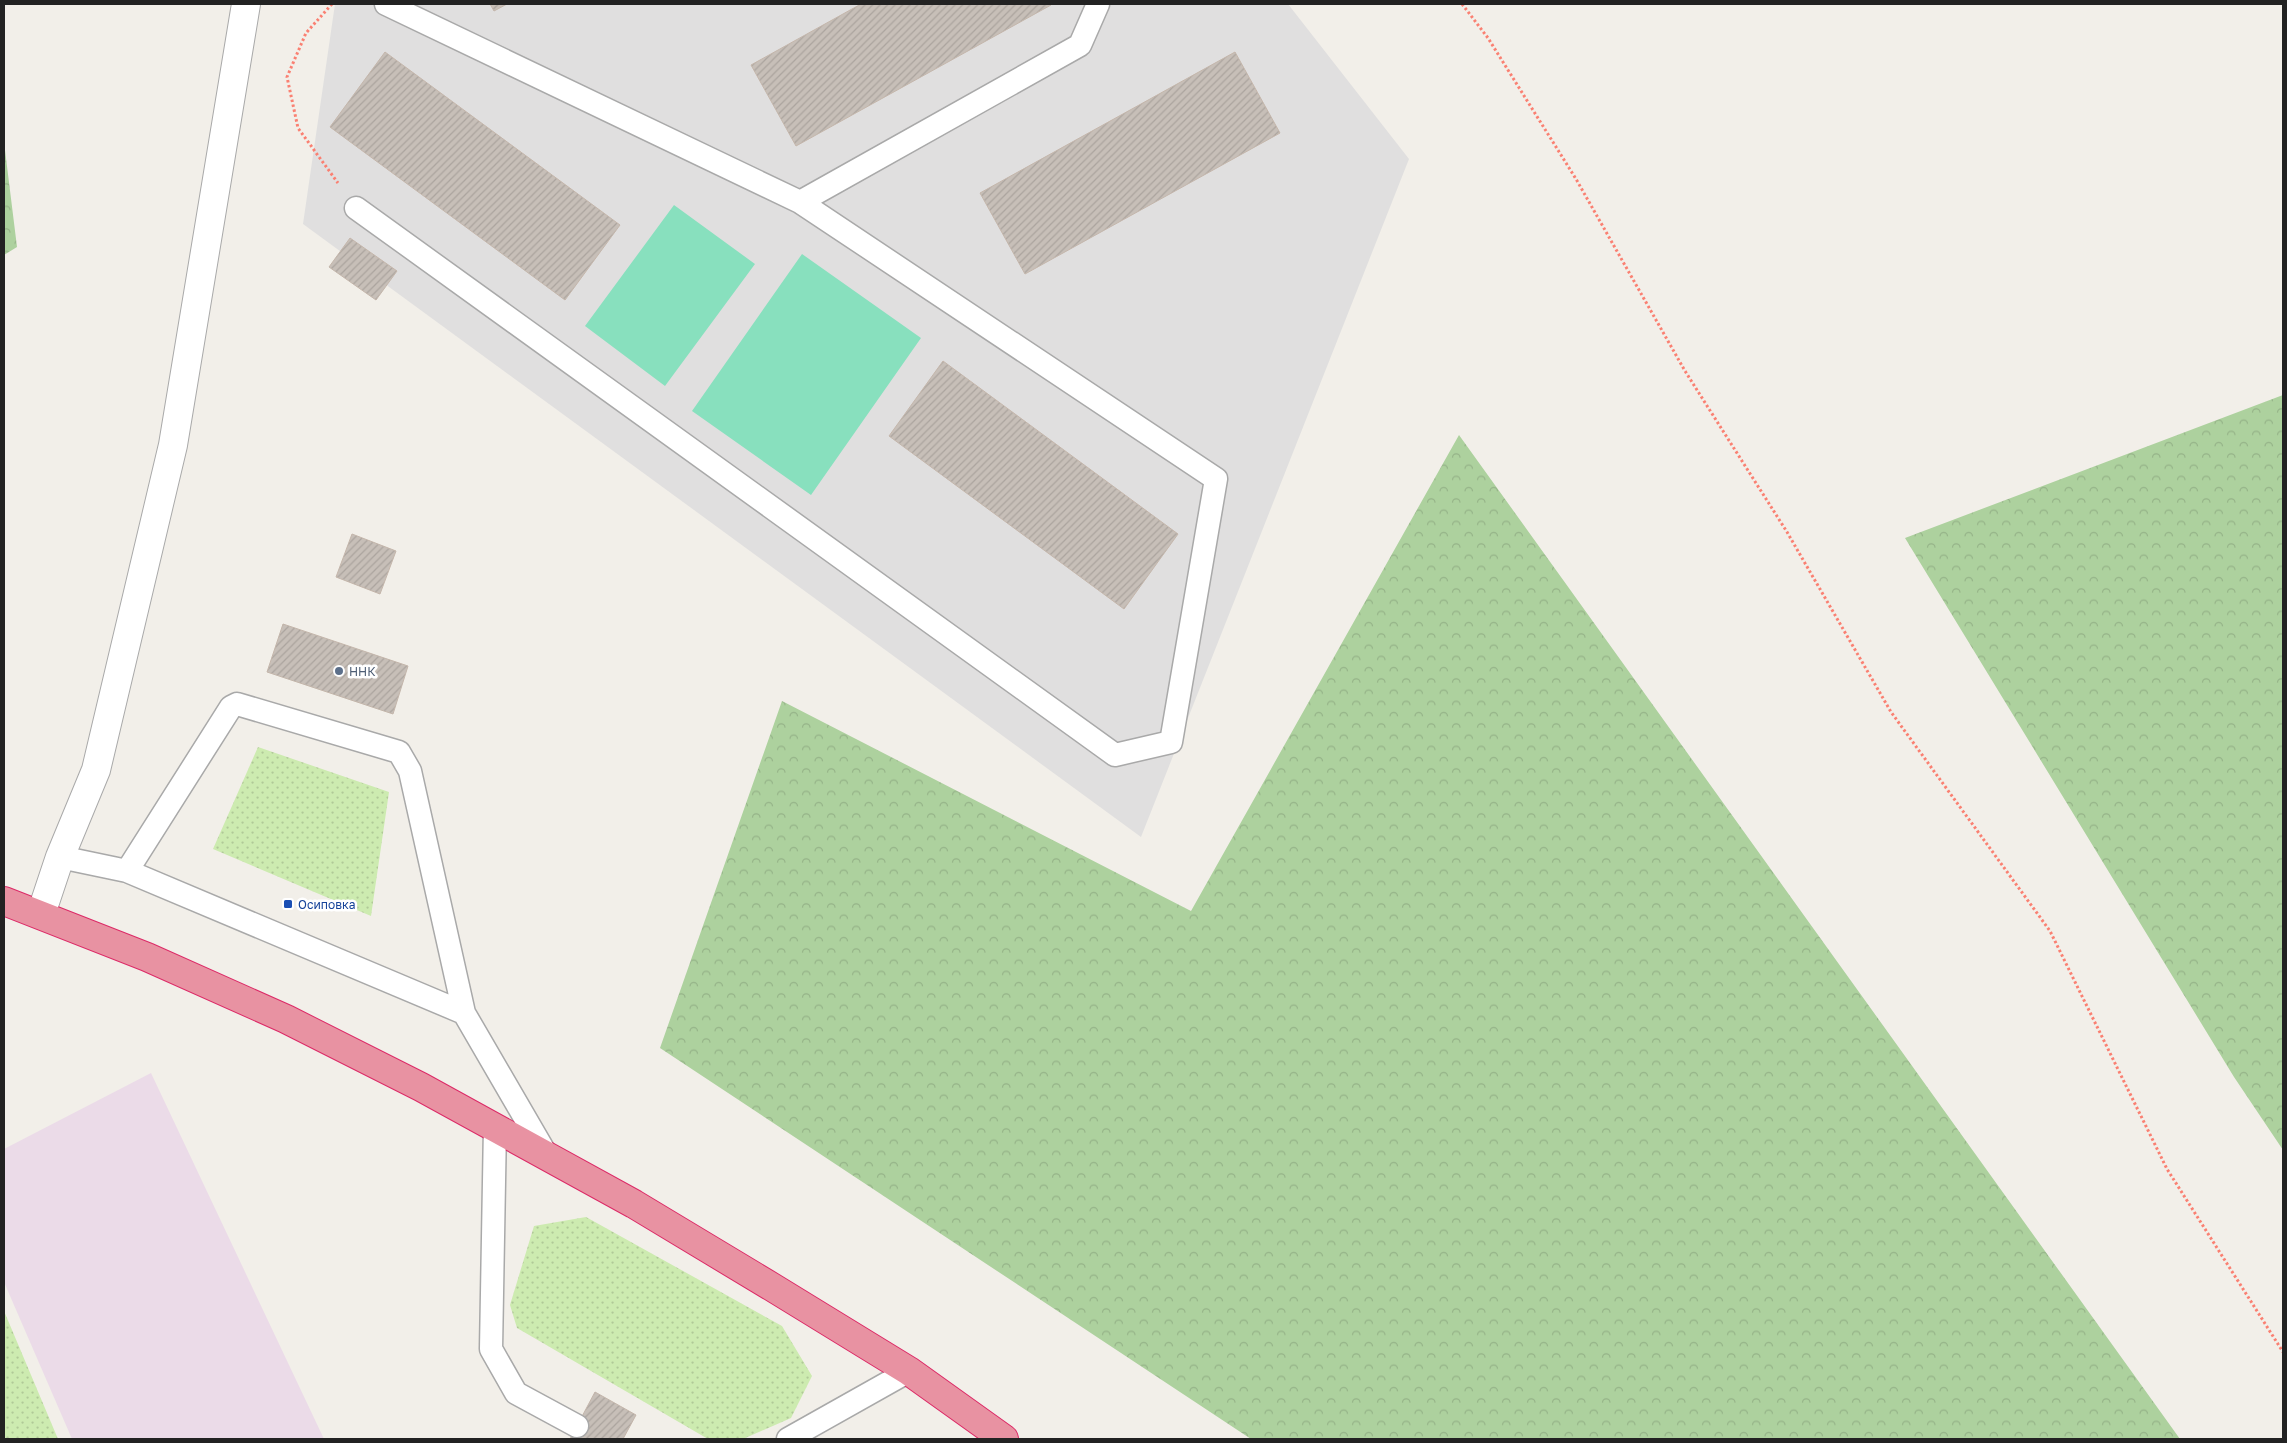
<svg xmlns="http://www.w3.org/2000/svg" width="2287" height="1443" font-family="'Golos Text',sans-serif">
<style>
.residential{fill:#e0dfdf}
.industrial{fill:#ebdbe8}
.grass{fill:url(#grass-dots)}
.forest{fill:url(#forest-crowns)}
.pitch{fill:#88e0be}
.building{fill:url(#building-hatch);stroke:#c4b6ab}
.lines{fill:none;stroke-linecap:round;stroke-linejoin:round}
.lane-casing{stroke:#a9a9a9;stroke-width:25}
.street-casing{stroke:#a9a9a9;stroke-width:30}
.highway-casing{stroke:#dc2a67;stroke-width:30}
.path{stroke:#fa8072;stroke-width:3;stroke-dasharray:2.5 2.5;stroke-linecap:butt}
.lane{stroke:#fff;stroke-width:22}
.street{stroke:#fff;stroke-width:28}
.highway{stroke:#e892a2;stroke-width:28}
.service-dot{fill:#5c6f8a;stroke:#fff;stroke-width:2}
.transit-dot{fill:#1a4fb4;stroke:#fff;stroke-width:2}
.labels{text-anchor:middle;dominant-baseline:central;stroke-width:5;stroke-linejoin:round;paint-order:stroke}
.service-label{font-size:12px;fill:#4e5e75;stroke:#fff;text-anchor:start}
.transit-label{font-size:12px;fill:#164399;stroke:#fff;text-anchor:start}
</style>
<defs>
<pattern id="grass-dots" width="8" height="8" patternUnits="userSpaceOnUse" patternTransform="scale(1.25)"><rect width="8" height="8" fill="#cdebb0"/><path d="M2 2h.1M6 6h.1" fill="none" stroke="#b0c997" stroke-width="1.8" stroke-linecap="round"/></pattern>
<pattern id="forest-crowns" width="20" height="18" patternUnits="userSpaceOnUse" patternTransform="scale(1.25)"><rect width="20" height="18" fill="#add19e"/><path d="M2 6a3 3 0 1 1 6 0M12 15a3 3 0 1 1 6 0" fill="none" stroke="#95b388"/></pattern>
<pattern id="building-hatch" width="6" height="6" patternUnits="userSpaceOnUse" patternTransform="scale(1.25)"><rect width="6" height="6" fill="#c7bfb8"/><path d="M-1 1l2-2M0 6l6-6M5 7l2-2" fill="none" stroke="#aba49e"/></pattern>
</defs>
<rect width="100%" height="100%" fill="#f2efe9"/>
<path class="residential" d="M335 4H1288L1409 159 1141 837 303 224Z"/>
<path class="industrial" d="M151 1073 324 1439H72L4 1282V1149Z"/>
<path class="grass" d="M258 747 389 792 371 916 213 849Z
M586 1217 782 1326 812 1376 791 1418 743 1439H708L517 1328 510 1305 534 1226Z
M4 1311 58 1439H4Z"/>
<path class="forest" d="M4 142 17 247 4 255Z
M2283 395V1150L2234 1077 1905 538Z
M1459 435 2180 1439H1251L660 1048 782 701 1191 911Z"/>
<path class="pitch" d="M674 205 755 264 665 386 585 326Z
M802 254 921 338 811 495 692 411Z"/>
<path class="building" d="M490 4H507L494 11Z
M861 4H1050L1051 5 796 146 751 65Z
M385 52 620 225 565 300 330 127Z
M1235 52 1280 133 1025 274 980 193Z
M350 238 397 271 376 300 329 267Z
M943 361 1178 534 1124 609 889 436Z
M352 534 396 551 380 594 336 577Z
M283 624 408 666 393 714 267 672Z
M595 1392 636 1415 623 1439H570Z"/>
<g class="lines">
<defs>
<path id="lane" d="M800 202 1080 45 1098 4
M356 208 1115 755 1171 742 1216 479 800 202 386 4
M60 857 127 871 464 1013
M127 871 231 707 237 704 399 752 410 771 464 1013 546 1154
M495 1126 491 1349 516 1393 577 1426
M788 1439 909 1371"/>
<path id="street" d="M41 914 60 857 96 770 173 445 246 4"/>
<path id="highway" d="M4 901 147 957 286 1019 421 1087 634 1204 772 1287 909 1371 1004 1439"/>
</defs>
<use href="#lane" class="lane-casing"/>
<use href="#street" class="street-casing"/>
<use href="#highway" class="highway-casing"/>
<path class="path" d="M332 4 306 33 287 77 298 128 338 183
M1462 4 1488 38 1576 179 1685 371 1787 532 1891 712 2050 931 2167 1169 2283 1352"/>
<use href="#lane" class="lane"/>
<use href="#street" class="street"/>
<use href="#highway" class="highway"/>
</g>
<circle class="service-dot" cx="339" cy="671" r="5"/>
<rect class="transit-dot" x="283" y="899" width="10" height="10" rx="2.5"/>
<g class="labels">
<g class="service-label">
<text x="349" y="671">ННК</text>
</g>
<g class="transit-label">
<text x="298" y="904">Осиповка</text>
</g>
</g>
<rect width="2287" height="1443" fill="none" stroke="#222222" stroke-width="10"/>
</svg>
